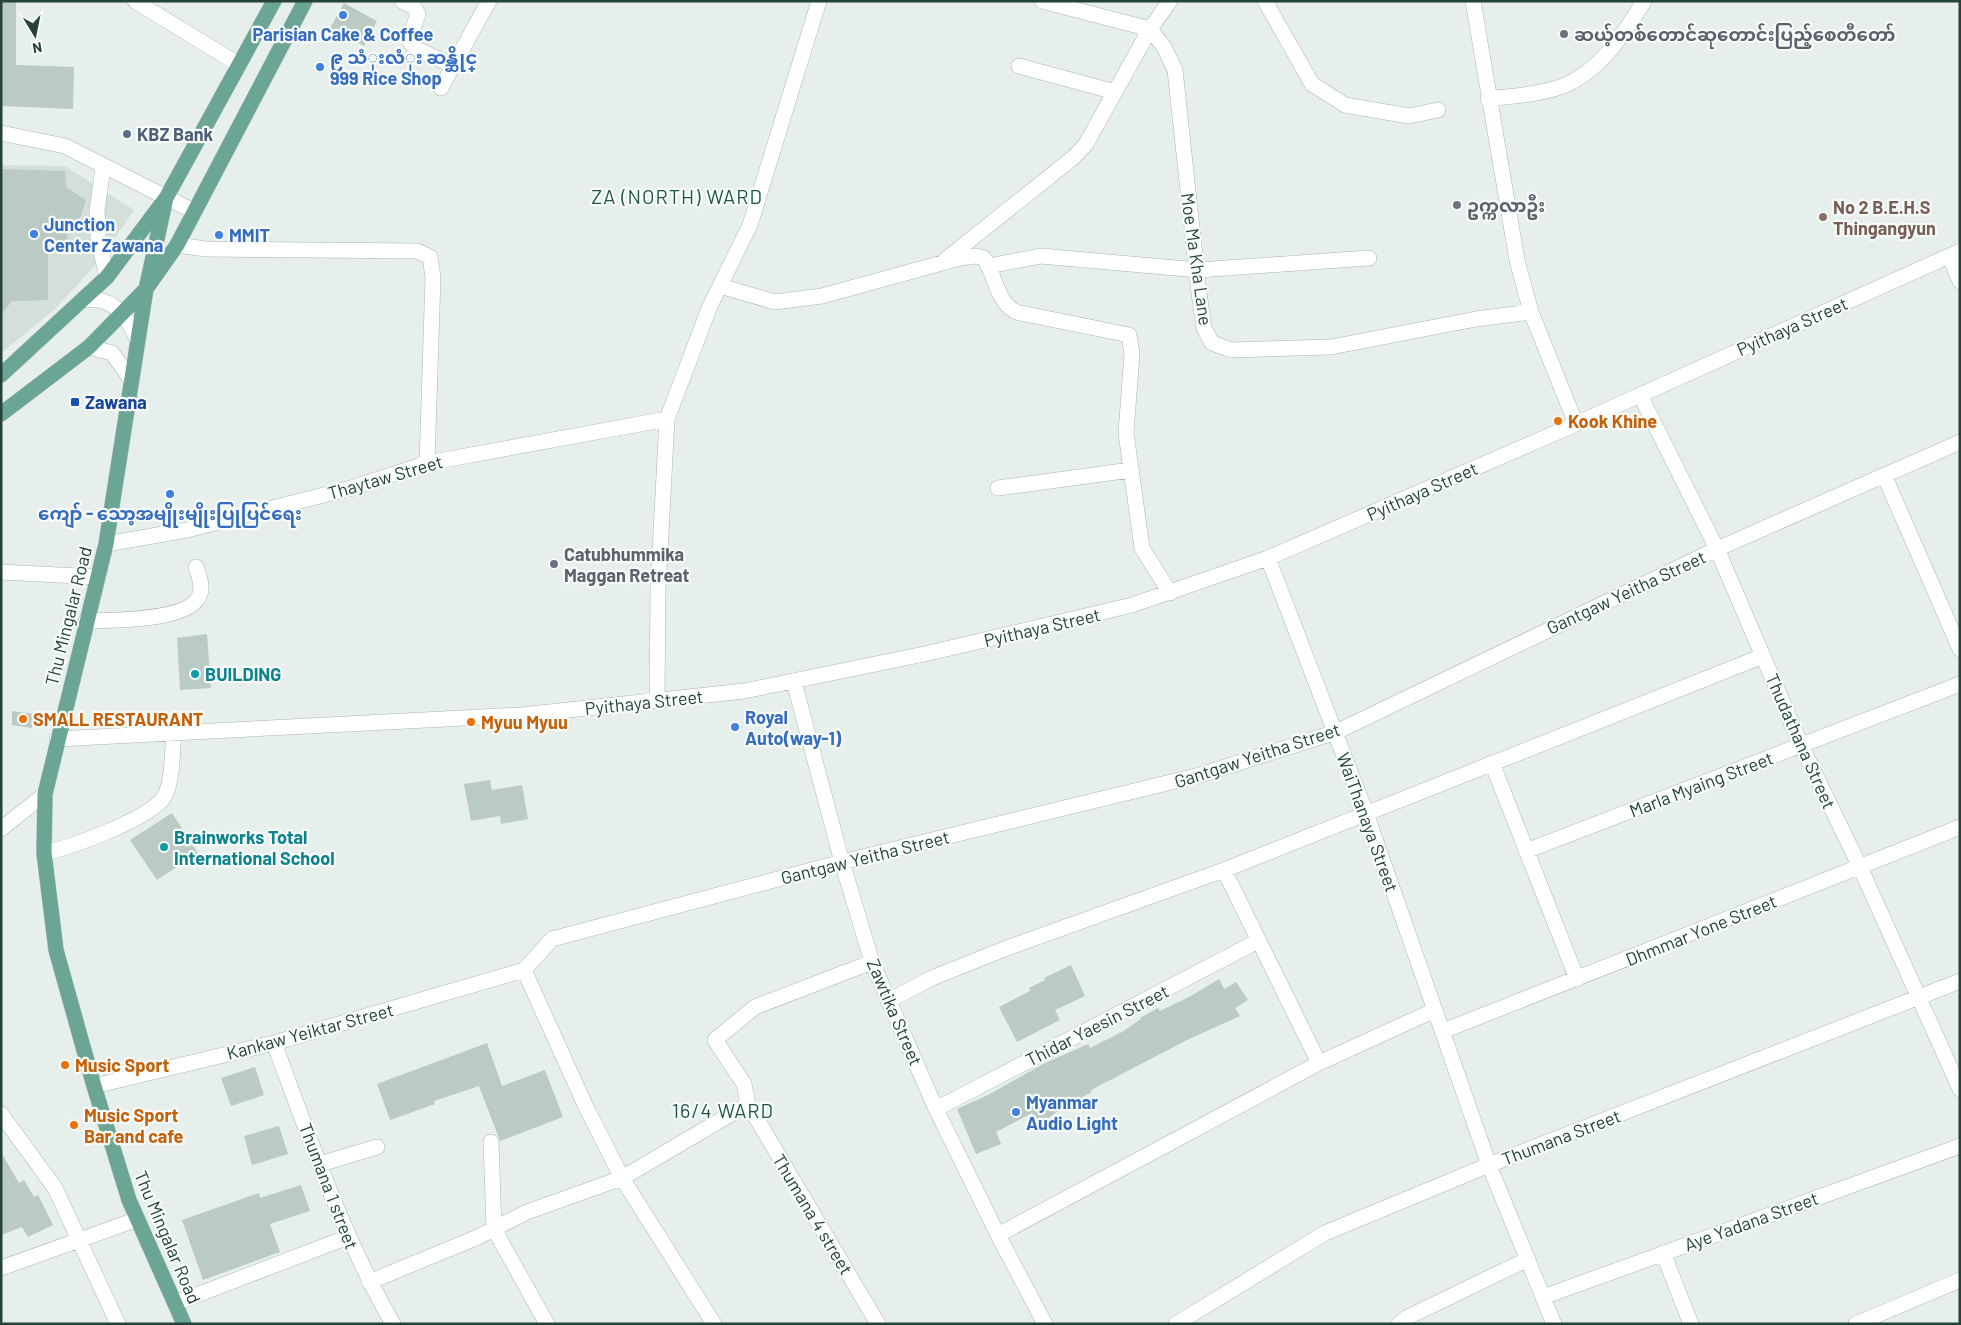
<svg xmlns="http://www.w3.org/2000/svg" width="1961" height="1325" font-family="Barlow,'Noto Sans Myanmar',sans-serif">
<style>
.built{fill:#d4dfda}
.building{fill:#bbcac4}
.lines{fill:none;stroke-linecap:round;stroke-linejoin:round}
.minor-casing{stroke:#a8b8b2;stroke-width:16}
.major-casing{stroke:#c2cac8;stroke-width:16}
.minor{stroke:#fff;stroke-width:15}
.major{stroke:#6aa596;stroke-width:15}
.shop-dot{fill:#3f7fe0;stroke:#f7fbf9;stroke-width:2}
.worship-dot{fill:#6b7280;stroke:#f7fbf9;stroke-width:2}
.service-dot{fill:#5c6f8a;stroke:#f7fbf9;stroke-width:2}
.education-dot{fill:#8d6e63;stroke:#f7fbf9;stroke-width:2}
.transit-dot{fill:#1a4fb4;stroke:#f7fbf9;stroke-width:2}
.food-dot{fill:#e8710a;stroke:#f7fbf9;stroke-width:2}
.culture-dot{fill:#0f9aa8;stroke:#f7fbf9;stroke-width:2}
.labels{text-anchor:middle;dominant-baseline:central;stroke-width:4.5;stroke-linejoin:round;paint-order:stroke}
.shop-label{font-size:18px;font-weight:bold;fill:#366cbe;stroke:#f7fbf9;text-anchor:start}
.worship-label{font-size:18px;font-weight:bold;fill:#5b616d;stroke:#f7fbf9;text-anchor:start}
.service-label{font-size:18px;font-weight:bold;fill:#4e5e75;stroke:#f7fbf9;text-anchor:start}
.education-label{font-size:18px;font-weight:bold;fill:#785e54;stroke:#f7fbf9;text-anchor:start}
.street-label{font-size:18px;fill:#24423a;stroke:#f7fbf9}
.transit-label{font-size:18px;font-weight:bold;fill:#164399;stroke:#f7fbf9;text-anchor:start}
.food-label{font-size:18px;font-weight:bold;fill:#c56008;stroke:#f7fbf9;text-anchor:start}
.culture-label{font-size:18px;font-weight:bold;fill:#0d838f;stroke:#f7fbf9;text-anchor:start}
.quarter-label{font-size:20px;letter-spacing:1px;fill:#1f5548;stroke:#f7fbf9}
</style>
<rect width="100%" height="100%" fill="#e6efeb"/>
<path class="built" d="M1 165 65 166 134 210 99 261 54 310 1 353Z"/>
<path class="building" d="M1 2H16V65L74 67 73 109 1 106Z
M344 3 377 21 364 46 330 28Z
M1 169 65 171 66 187 86 200 79 221 66 218 68 247H48V300L12 301 1 315Z
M207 634 211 688 180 690 177 638Z
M12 711 34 714 32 728 12 725Z
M490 780 492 790 522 785 528 819 501 824 500 816 471 821 464 784Z
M172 813 198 853 157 880 130 840Z
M1071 965 1085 996 1055 1010 1060 1020 1017 1042 999 1007 1030 991 1029 988 1045 980 1044 978Z
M1219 979 1224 989 1236 982 1248 1000 1235 1008 1240 1016 1189 1039 1091 1090 1092 1092 1065 1106 1039 1125 1032 1113 996 1132 1001 1144 976 1154 957 1109 988 1095 1043 1064 1088 1044 1090 1048 1122 1032 1141 1019 1140 1018 1158 1008 1160 1011 1191 996Z
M487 1043 502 1086 545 1070 563 1117 500 1141 479 1086 434 1101 435 1104 390 1120 377 1084Z
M255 1067 264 1095 231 1106 221 1078Z
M279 1126 288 1154 252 1165 244 1136Z
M1 1152 19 1183 24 1180 34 1197 38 1195 53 1225 28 1237 22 1227 1 1235Z
M301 1185 310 1211 270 1224 280 1252 203 1280 182 1220 259 1193 260 1198Z"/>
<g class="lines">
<defs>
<path id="minor" d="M135 1 238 64
M402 1 414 7 418 14 409 40 415 48 453 66
M1042 1 1150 29 1164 47 1175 70 1199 293 1204 328 1212 343 1231 350 1331 347 1476 319 1531 312
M1265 1 1312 84 1345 105 1409 116 1438 110
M1473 1 1517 260 1531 312 1576 424
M1019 66 1115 92
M441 88 489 1
M1488 99C1511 96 1538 95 1560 87 1598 74 1624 34 1644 1
M1 133 65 146 195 212
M103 167 97 211 98 238 107 277
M177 245 206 249 417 251 430 257 433 277 427 463
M1949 256 1960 281
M945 260 1074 157 1086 144 1150 29 1170 1
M989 266 1041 256 1198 270 1369 258
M720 286 775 302 822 296 960 258 976 256 984 258C996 276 996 301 1016 312L1129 335 1132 354 1126 433 1142 548 1170 593
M83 299C89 300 97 299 103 301 122 307 132 326 138 343
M89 347 112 353 132 381
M1640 395 1717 549 1801 745 1860 867 1960 1089
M1884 475 1960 649
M998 488 1131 470
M106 544 187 530 351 488 427 463 667 419
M1268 558 1366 813 1489 1165 1554 1324
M1 572 98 577
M86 621C110 620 192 622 200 594 203 585 199 576 196 567
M794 682 842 862 872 962 936 1109 998 1235 1045 1324
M657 700 658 589 667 419 710 306 750 225 819 1
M57 739 522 715 744 691 929 653 1132 605 1268 558 1576 424 1960 251
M1492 763 1577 979
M1 829 45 794
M1526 851 1960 684
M44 853C71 847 150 819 164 797 173 783 172 750 174 733
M1224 870 1319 1063
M872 962 755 1007 715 1040 744 1084 748 1104 878 1324
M524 970 552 939 842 862 1200 775 1336 732 1717 549 1960 442
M524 970 586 1107 622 1178 714 1324
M888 1001 932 978 1007 948 1224 870 1763 656
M1443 1031 1960 827
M274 1043C310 1139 342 1235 393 1324
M94 1086 274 1043 524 970
M936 1109 1258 941
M1 1114 55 1188 118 1324
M491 1142 494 1229 547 1324
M320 1164 377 1147
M998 1235 1319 1063 1435 1010
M1663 1253 1691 1324
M1 1268 138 1219
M369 1282 478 1237 527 1212 622 1178 748 1104
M1543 1297 1960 1146
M176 1303 348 1237
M1176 1324 1325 1233 1489 1165 1960 981
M1399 1324 1406 1318 1528 1259
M1856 1324 1960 1280"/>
<path id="major" d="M166 198 146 289 106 544 45 794 44 853 56 950 94 1086 129 1200 184 1324
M1 375 107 277 166 198 274 1
M1 414 89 347 146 289 177 245 305 1"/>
</defs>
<use href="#minor" class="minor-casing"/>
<use href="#major" class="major-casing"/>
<use href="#minor" class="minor"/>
<use href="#major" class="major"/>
</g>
<g class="shop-dot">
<circle cx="343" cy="15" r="5"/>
<circle cx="320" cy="67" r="5"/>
<circle cx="34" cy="234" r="5"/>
<circle cx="219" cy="235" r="5"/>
<circle cx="170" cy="494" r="5"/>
<circle cx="735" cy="727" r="5"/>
<circle cx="1016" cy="1112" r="5"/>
</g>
<g class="worship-dot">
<circle cx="1564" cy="34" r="5"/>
<circle cx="1457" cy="205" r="5"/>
<circle cx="554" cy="564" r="5"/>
</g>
<circle class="service-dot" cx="127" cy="134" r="5"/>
<circle class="education-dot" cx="1823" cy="217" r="5"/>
<rect class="transit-dot" x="70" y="397" width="10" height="10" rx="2.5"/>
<g class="food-dot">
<circle cx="1558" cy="421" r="5"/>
<circle cx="23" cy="719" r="5"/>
<circle cx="471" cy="722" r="5"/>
<circle cx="65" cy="1065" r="5"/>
<circle cx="74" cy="1125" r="5"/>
</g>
<g class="culture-dot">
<circle cx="195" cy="674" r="5"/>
<circle cx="164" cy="847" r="5"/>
</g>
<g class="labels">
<g class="shop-label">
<text x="343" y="34" text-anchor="middle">Parisian Cake &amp; Coffee</text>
<text x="330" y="57">၉ သံုးလံုး ဆန္ဆိုင္<tspan x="330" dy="21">999 Rice Shop</tspan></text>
<text x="44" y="224">Junction<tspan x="44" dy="21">Center Zawana</tspan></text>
<text x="229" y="235">MMIT</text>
<text x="170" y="513" text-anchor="middle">ကျော် - သော့အမျိုးမျိုးပြုပြင်ရေး</text>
<text x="745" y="717">Royal<tspan x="745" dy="21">Auto(way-1)</tspan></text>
<text x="1026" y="1102">Myanmar<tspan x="1026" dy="21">Audio Light</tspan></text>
</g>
<g class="worship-label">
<text x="1574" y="34">ဆယ့်တစ်တောင်ဆုတောင်းပြည့်စေတီတော်</text>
<text x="1467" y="205">ဥက္ကလာဦး</text>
<text x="564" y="554">Catubhummika<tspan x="564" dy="21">Maggan Retreat</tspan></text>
</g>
<g class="service-label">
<text x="137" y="134">KBZ Bank</text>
</g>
<g class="education-label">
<text x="1833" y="207">No 2 B.E.H.S<tspan x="1833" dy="21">Thingangyun</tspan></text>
</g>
<g class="street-label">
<text transform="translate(1197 259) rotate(82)">Moe Ma Kha Lane</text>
<text transform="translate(1792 326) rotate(-24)">Pyithaya Street</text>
<text transform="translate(385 477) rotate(-16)">Thaytaw Street</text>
<text transform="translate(1422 491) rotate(-24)">Pyithaya Street</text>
<text transform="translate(1626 592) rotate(-25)">Gantgaw Yeitha Street</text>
<text transform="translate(68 616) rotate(-76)">Thu Mingalar Road</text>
<text transform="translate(1042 627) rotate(-13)">Pyithaya Street</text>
<text transform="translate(644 702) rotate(-6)">Pyithaya Street</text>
<text transform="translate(1801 741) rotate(66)">Thudathana Street</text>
<text transform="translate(1257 755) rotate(-18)">Gantgaw Yeitha Street</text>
<text transform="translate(1701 784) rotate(-21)">Marla Myaing Street</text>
<text transform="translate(1368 822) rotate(70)">WaiThanaya Street</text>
<text transform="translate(865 857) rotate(-14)">Gantgaw Yeitha Street</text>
<text transform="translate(1701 930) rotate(-22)">Dhmmar Yone Street</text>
<text transform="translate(895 1012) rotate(67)">Zawtika Street</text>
<text transform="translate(1097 1025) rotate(-27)">Thidar Yaesin Street</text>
<text transform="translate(310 1031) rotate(-15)">Kankaw Yeiktar Street</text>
<text transform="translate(1561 1137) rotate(-21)">Thumana Street</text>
<text transform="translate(329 1186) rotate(69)">Thumana 1 street</text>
<text transform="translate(813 1214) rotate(59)">Thumana 4 street</text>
<text transform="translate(1751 1221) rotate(-20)">Aye Yadana Street</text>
<text transform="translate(168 1237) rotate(67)">Thu Mingalar Road</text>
</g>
<g class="transit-label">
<text x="85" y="402">Zawana</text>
</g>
<g class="food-label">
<text x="1568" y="421">Kook Khine</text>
<text x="33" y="719">SMALL RESTAURANT</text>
<text x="481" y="722">Myuu Myuu</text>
<text x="75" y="1065">Music Sport</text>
<text x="84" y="1115">Music Sport<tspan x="84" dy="21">Bar and cafe</tspan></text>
</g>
<g class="culture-label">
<text x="205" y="674">BUILDING</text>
<text x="174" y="837">Brainworks Total<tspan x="174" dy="21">International School</tspan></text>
</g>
<g class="quarter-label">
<text x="677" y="196">ZA (NORTH) WARD</text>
<text x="723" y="1110">16/4 WARD</text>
</g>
</g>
<rect width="1961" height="1325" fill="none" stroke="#24423a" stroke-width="5"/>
<g transform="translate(35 35) rotate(170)" stroke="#f7fbf9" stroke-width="4" paint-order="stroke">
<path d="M0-4L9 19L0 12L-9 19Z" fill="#24423a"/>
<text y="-8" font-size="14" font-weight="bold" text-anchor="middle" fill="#24423a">N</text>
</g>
</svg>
